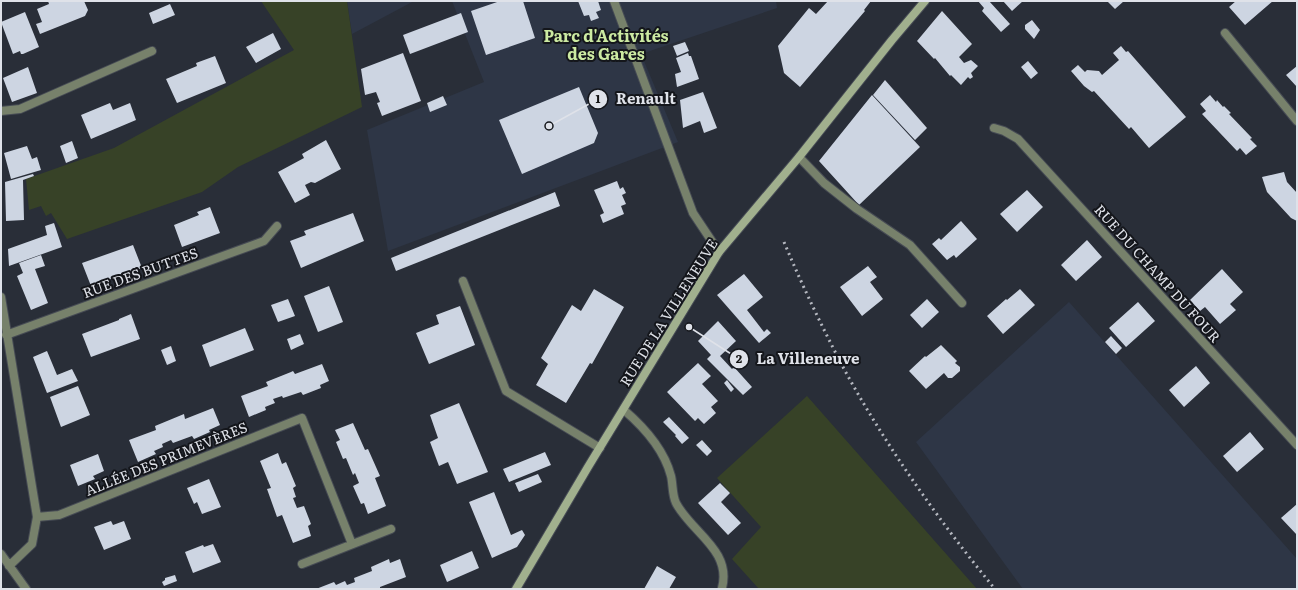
<svg xmlns="http://www.w3.org/2000/svg" width="1298" height="590" font-family="Literata,serif">
<style>
.built{fill:#2e3646}
.green{fill:#374227}
.building{fill:#cdd5e2}
.lines{fill:none;stroke-linecap:round;stroke-linejoin:round}
.service-casing{stroke:#464b54;stroke-width:10}
.minor-casing{stroke:#464b54;stroke-width:10}
.secondary-casing{stroke:#464b54;stroke-width:10}
.service{stroke:#77816b;stroke-width:8}
.minor{stroke:#77816b;stroke-width:8}
.secondary{stroke:#a1b08e;stroke-width:8}
.rail{stroke:#b5b8c0;stroke-width:3;stroke-dasharray:2 4;stroke-linecap:butt}
.labels{text-anchor:middle;dominant-baseline:central;stroke-width:4;stroke-linejoin:round;paint-order:stroke}
.street-label{font-size:14px;fill:#dfe2e9;stroke:#14161b}
.quarter-label{font-size:16px;font-weight:bold;fill:#cceaa2;stroke:#14161b}
.leader{fill:none;stroke:#dfe2e9;stroke-width:1.5}
.callout-dot{fill:#dfe2e9;stroke:#14161b;stroke-width:1.5}
.mark-label{font-size:12px;text-anchor:middle;font-weight:bold;fill:#111}
.callout-label{font-size:15px;text-anchor:middle;font-weight:bold;fill:#dfe2e9;stroke:#14161b;stroke-width:4;stroke-linejoin:round;paint-order:stroke}
</style>
<rect width="100%" height="100%" fill="#292e38"/>
<path class="built" d="M347 1H414L352 34Z
M452 1H776L777 8 641 54 678 142 388 251 367 130 484 82Z
M1069 302 1297 559V589H1023L916 442Z"/>
<path class="green" d="M261 1H347L362 107 238 167 202 192 67 239 51 213 46 216 41 206 29 210 26 179 114 148 294 50Z
M807 396 977 589H759L732 559 761 527 717 478Z"/>
<path class="building" d="M48 1H84L88 10 85 16 40 34 36 24 42 22 37 9 49 4Z
M500 1H523L535 38 486 55 471 11Z
M578 1H598L601 10 596 12 599 18 591 21 589 15 584 16Z
M828 1H871L864 10 865 11 800 87 784 73 778 46 809 8 816 14Z
M978 1H989L1010 24 1001 32 982 11 984 8Z
M1003 1H1023L1012 11Z
M1107 1H1124L1115 9Z
M1236 1H1273L1245 25 1229 7Z
M170 4 175 15 153 24 149 13Z
M942 11 972 44 959 57 964 63 971 60 978 66 971 73 973 77 970 79 968 77 961 85 951 75 950 76 935 58 934 59 917 41Z
M25 12 39 47 23 54H21L20 51 13 54 1 22Z
M461 13 468 32 410 54 403 35Z
M1032 20 1040 30 1034 39 1025 29V25Z
M273 33 281 49 256 63 246 47Z
M685 42 689 51 677 56 673 46Z
M1121 46 1126 52 1128 51 1186 117 1149 148 1131 127 1129 129 1094 91 1092 92 1084 86 1071 71 1078 65 1085 72 1087 70 1099 71 1102 75 1119 60 1113 53Z
M403 53 421 101 382 116 377 103 380 102 376 92 365 95 361 69Z
M688 53 689 56H691L699 79 677 87 675 74 681 72 676 58Z
M215 56 226 83 177 103 166 79 197 66 196 63Z
M1028 61 1038 73 1031 79 1021 67Z
M1297 66V87L1286 75Z
M28 67 37 93 12 102 3 78Z
M885 80 927 128 915 140 873 95Z
M579 87 598 133 594 143 522 174 499 120Z
M703 92 717 128 704 133 700 121 683 128 680 100Z
M872 95 920 147 859 205 819 161Z
M1210 95 1216 102 1217 100 1223 107 1224 106 1231 113 1229 114 1252 138 1250 139 1257 146 1246 155 1240 148 1237 151 1202 114 1206 111 1200 104Z
M443 96 447 105 430 112 427 103Z
M110 103 113 110 130 103 136 120 91 139 81 115Z
M326 140 341 169 315 183 311 182 305 185 310 195 295 203 278 172 304 158 302 154Z
M72 141 78 158 66 163 60 146Z
M27 146 32 159 37 157 41 170 11 179 4 153Z
M1284 172 1287 182 1297 193V221L1291 218 1267 192 1262 177Z
M33 174 34 176 23 180 24 220 6 221 5 182Z
M617 181 620 189 623 187 626 193 622 195 626 204 621 206 624 214 603 223 600 215 604 213 594 190Z
M1027 190 1043 207 1017 232 1000 214Z
M555 192 560 206 396 271 391 258Z
M210 207 220 233 182 247 174 225 199 215 197 212Z
M353 213 364 241 301 268 290 241 306 235 304 231Z
M961 221 977 239 956 258 954 255 947 260 932 244 939 238 941 240Z
M54 223 62 247 9 266 8 249 47 235 45 226Z
M1087 240 1102 257 1076 281 1061 265Z
M133 245 142 268 91 286 82 263Z
M41 255 45 266 35 269 48 303 31 310 17 276 23 273 19 263Z
M868 266 877 277 870 282 883 299 862 316 840 287Z
M1222 269 1243 292 1230 304 1236 310 1220 324 1205 307 1200 311 1190 300Z
M744 274 763 297 747 310 764 332 767 329 771 333 759 343 717 295Z
M329 286 343 322 318 332 304 296Z
M594 289 624 307 592 364 590 363 566 403 536 385 548 364 541 358 572 305 581 311Z
M1020 289 1035 305 1003 334 987 316 1006 299 1007 300Z
M288 299 295 316 278 322 271 305Z
M927 299 939 312 922 328 910 315Z
M1138 302 1155 321 1126 347 1109 328Z
M460 306 475 345 429 364 416 333 439 324 436 315Z
M131 314 140 339 91 357 82 334 119 320V319Z
M718 321 736 341 720 356 732 369 734 367 752 387 743 395 707 359 711 355 698 341Z
M245 328 254 350 210 367 202 345Z
M300 334 304 344 291 350 287 339Z
M1111 336 1122 348 1116 354 1105 342Z
M941 345 957 361 955 363 960 367V371L952 378H948L944 373 926 389 909 371 925 356 926 357Z
M171 346 176 361 167 365 161 350Z
M47 351 57 375 72 369 78 381 47 393 33 357Z
M698 363 711 376 702 384 718 401 711 407 716 413 704 424 698 418 695 421 667 392Z
M322 364 329 381 320 385 321 388 303 395 301 392 283 398 282 396 273 399 275 403 265 407 266 410 249 417 241 396 268 386 266 382 291 372 293 371 295 374Z
M1196 366 1210 383 1184 407 1169 390Z
M727 380 734 389 731 392 724 383Z
M78 386 90 415 61 427 50 397Z
M459 403 488 472 457 484 448 462 439 466 430 442 438 438 430 415Z
M213 408 220 425 209 430 210 432 194 439 192 436 173 443 171 440 162 444 163 447 154 451 156 454 138 462 129 440 156 430 155 426 184 414 185 419Z
M669 417 689 438 682 444 675 436 676 435 663 422Z
M353 423 365 450 368 449 380 476 375 478 386 506 368 514 364 503 361 504 353 486 359 483 355 473 353 475 346 458 343 459 336 442 340 440 335 430Z
M1250 432 1264 449 1237 472 1223 456Z
M702 440 712 451 707 456 696 445Z
M545 452 551 465 509 482 503 469Z
M278 453 282 464 286 462 296 486 293 488 296 497 293 498 297 508 304 506 311 524 308 526 311 536 293 543 282 515 277 517 267 489 271 488 260 461Z
M98 454 104 471 93 476 95 479 78 486 70 465Z
M538 474 542 482 519 492 515 483Z
M209 479 221 507 202 514 197 502 194 504 187 488Z
M720 483 730 493 721 502 741 523 728 535 698 503Z
M494 492 511 535 522 530 525 535 517 547 492 558 469 502Z
M1297 504V535L1281 518Z
M111 521 113 525 124 521 131 539 104 550 94 527Z
M213 544 221 562 193 573 185 552 203 545 204 547Z
M472 551 479 568 447 582 440 565Z
M389 559 390 563 400 559 406 577 380 587V589H316L334 582 336 585 345 581 347 585 355 582 354 578 372 571 371 567Z
M657 566 676 577 669 589H644Z
M175 575 177 581 164 586 162 582 165 580V578Z"/>
<g class="lines">
<defs>
<path id="service" d="M799 157 824 183 857 209 910 245 962 303
M624 410C645 428 664 449 671 476 673 484 672 495 676 503 691 532 732 550 722 588"/>
<path id="minor" d="M614 1 693 213 719 252
M1225 33 1297 121
M1 111 20 109 152 51
M994 128 1004 131 1018 139 1297 445
M463 281 506 391 600 448
M1 297 37 517 32 544 9 566
M6 335 264 241 277 226
M37 517 59 515 302 418 352 544
M1 554 26 589
M302 564 391 529"/>
<path id="secondary" d="M516 589 588 467 719 252 799 157 892 40 925 1"/>
</defs>
<use href="#service" class="service-casing"/>
<use href="#minor" class="minor-casing"/>
<use href="#secondary" class="secondary-casing"/>
<use href="#service" class="service"/>
<use href="#minor" class="minor"/>
<use href="#secondary" class="secondary"/>
<path class="rail" d="M784 242C802 285 822 327 844 369 886 446 939 521 995 589"/>
</g>
<g class="labels">
<g class="street-label">
<text transform="translate(140 272) rotate(-20)">RUE DES BUTTES</text>
<text transform="translate(1158 273) rotate(48)">RUE DU CHAMP DU FOUR</text>
<text transform="translate(668 312) rotate(-58)">RUE DE LA VILLENEUVE</text>
<text transform="translate(166 458) rotate(-22)">ALLÉE DES PRIMEVÈRES</text>
</g>
<g class="quarter-label">
<text x="606" y="35">Parc d'Activités<tspan x="606" dy="18">des Gares</tspan></text>
</g>
</g>
<path class="leader" d="M549 126L598 99M689 327L739 359"/>
<g class="callout-dot">
<circle cx="549" cy="126" r="4"/>
<circle cx="689" cy="327" r="4"/>
<circle cx="598" cy="99" r="10"/>
<circle cx="739" cy="359" r="10"/>
</g>
<g class="mark-label">
<text x="598" y="103">1</text>
<text x="739" y="363">2</text>
</g>
<g class="callout-label">
<text x="646" y="104">Renault</text>
<text x="808" y="364">La Villeneuve</text>
</g>
<rect width="1298" height="590" fill="none" stroke="#dfe2e9" stroke-width="4"/>
</svg>
